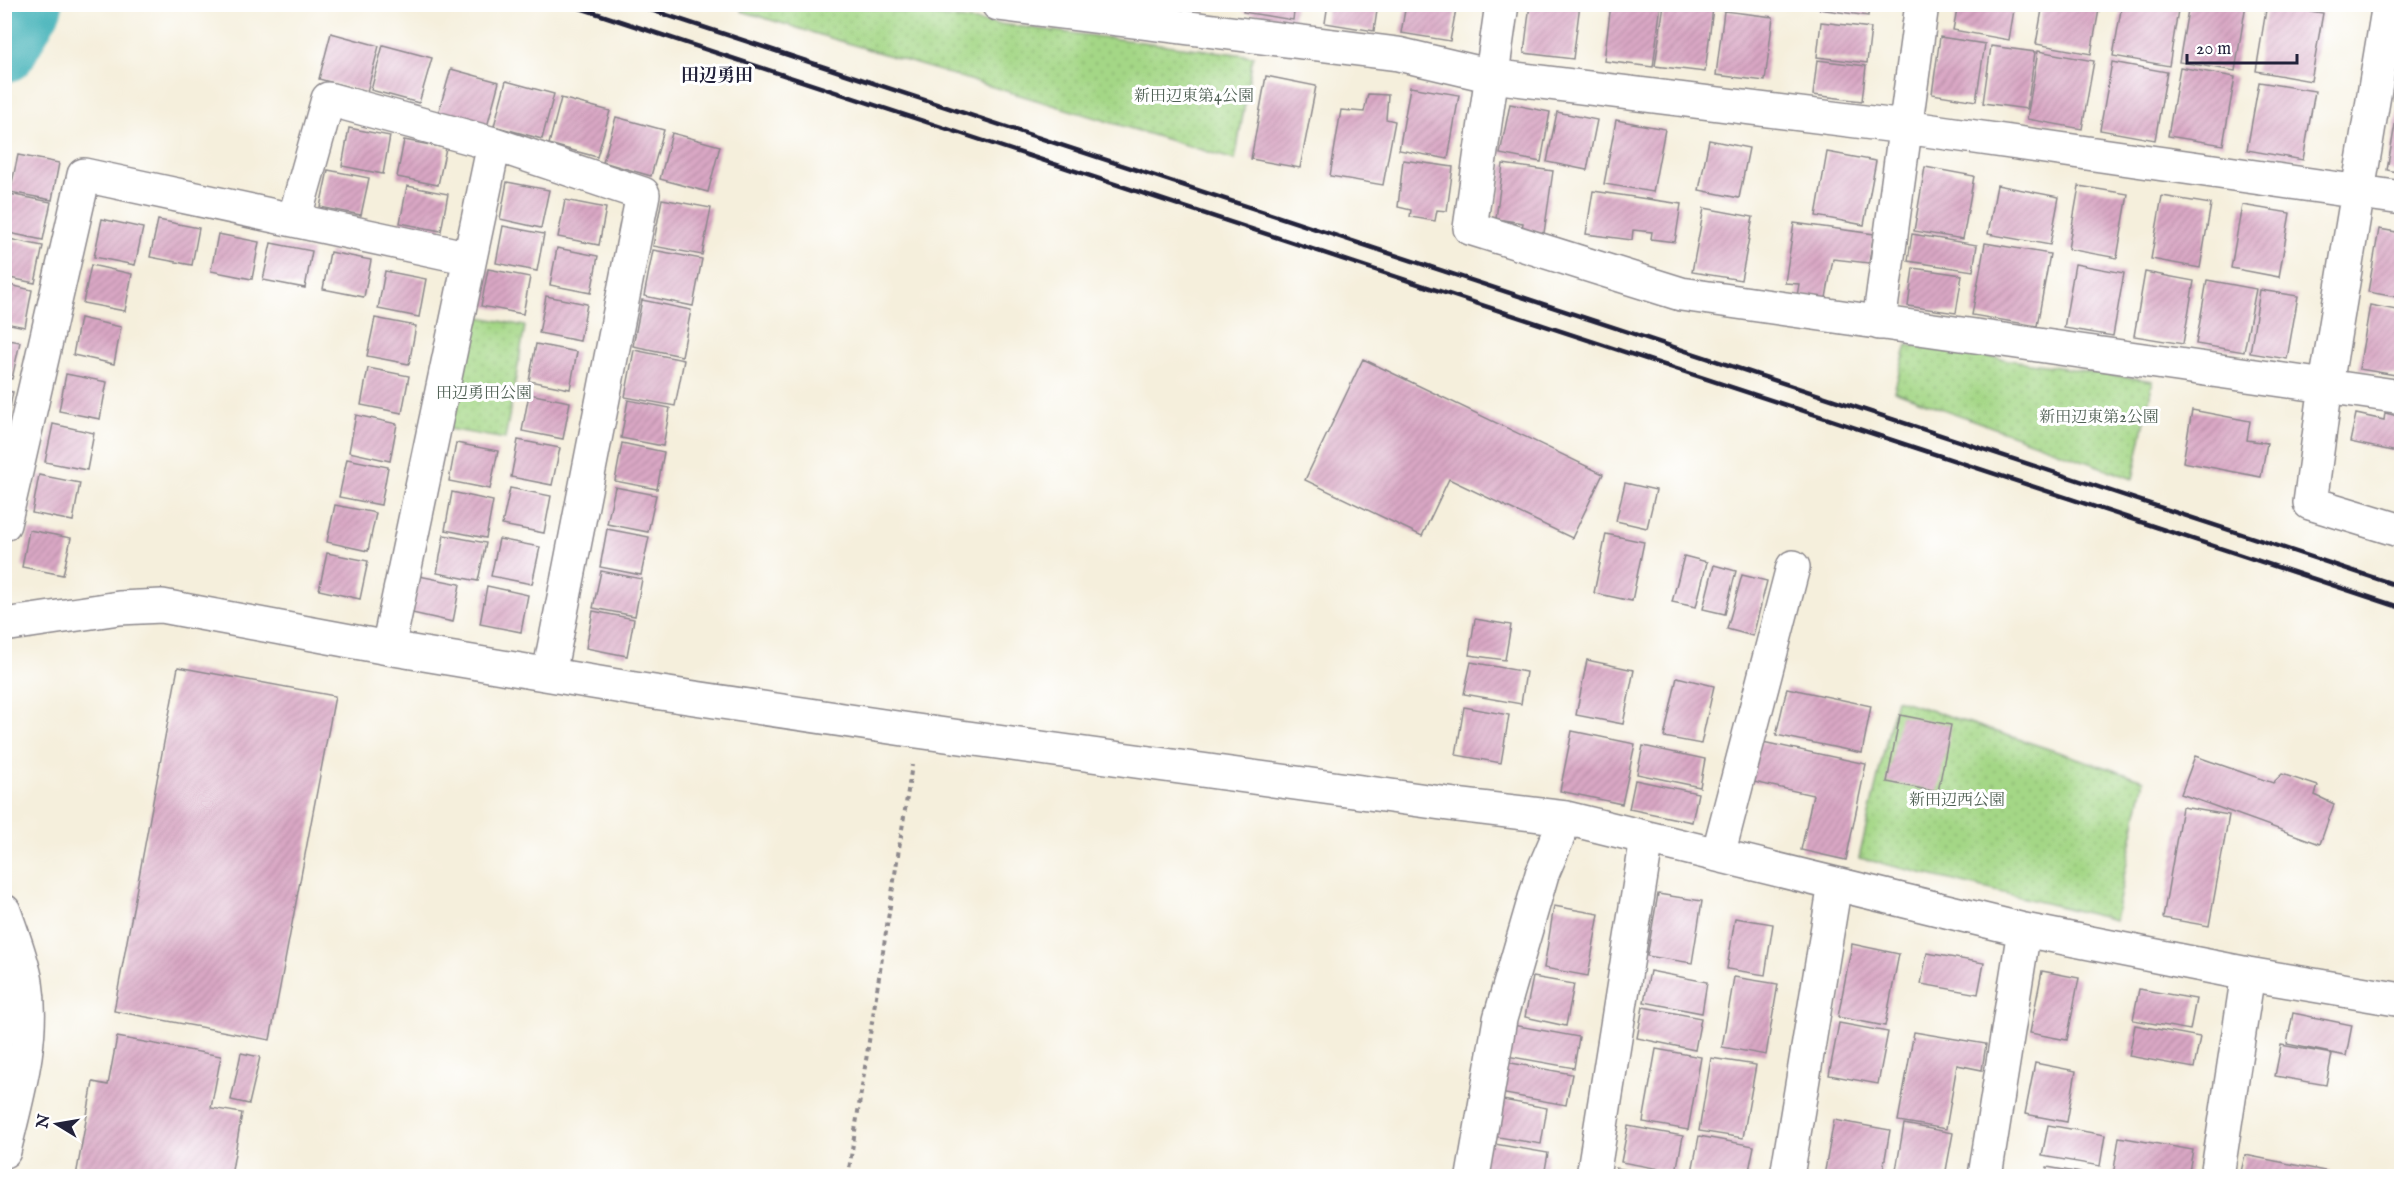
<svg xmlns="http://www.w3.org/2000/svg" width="2406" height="1181" font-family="'IM FELL English','Noto Serif JP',serif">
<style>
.park{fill:url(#park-dots);stroke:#637c60;stroke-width:1.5}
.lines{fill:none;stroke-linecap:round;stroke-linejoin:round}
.river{stroke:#40b1b7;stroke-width:66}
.building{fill:url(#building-hatch)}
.minor-casing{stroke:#8c888c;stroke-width:36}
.path{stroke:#8c888c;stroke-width:4;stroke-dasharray:4.5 4.5;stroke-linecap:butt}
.minor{stroke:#fff;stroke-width:33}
.rail{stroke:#22223b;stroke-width:4.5}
.labels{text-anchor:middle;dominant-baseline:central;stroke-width:6;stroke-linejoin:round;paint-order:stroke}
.park-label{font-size:16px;fill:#506155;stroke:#fff}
.neighbourhood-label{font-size:18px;font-weight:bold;fill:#22223b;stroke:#fff}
</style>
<defs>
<pattern id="park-dots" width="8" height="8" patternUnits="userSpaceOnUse" patternTransform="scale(1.5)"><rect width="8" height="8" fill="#a4d786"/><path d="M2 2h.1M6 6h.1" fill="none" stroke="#8db875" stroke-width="1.8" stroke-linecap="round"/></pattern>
<pattern id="building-hatch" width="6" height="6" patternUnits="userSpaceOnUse" patternTransform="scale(1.5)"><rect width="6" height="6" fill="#d9a7c4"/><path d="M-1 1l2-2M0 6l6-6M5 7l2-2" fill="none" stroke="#ba8fa9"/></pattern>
</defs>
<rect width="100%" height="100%" fill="#fff"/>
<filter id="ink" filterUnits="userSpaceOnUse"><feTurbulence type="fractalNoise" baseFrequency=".0167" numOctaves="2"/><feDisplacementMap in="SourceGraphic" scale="12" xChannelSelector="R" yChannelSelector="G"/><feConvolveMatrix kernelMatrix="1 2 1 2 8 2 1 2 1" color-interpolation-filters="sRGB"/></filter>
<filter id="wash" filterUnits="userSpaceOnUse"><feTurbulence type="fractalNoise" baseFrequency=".008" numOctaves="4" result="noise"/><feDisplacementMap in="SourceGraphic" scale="24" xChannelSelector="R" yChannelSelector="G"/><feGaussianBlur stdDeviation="1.35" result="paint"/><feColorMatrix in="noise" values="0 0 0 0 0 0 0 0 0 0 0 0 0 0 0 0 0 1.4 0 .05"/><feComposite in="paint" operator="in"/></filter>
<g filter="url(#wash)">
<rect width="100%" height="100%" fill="#f5efdc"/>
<path class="park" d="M743 5H848L1253 56 1235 160 741 11Z
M470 315 525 326 505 439 448 429Z
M1907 345 2153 381 2133 479 1894 391Z
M1896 699 2144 780 2115 920 1859 858Z"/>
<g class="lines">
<path class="river" d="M4 50 30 4"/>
</g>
<g id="blocks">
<path class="building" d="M1245 4H1295L1293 20 1243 12Z
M1328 4H1378L1374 31 1325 23Z
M1406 4H1457L1450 41 1401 33Z
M1530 4H1580L1573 59 1524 53Z
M1611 4H1661L1653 67 1604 61Z
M1664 4 1713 8 1705 72 1655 66Z
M1819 4H1869L1868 16 1819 9Z
M1958 4H2015L2009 40 1953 30Z
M2043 4H2100L2091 54 2036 44Z
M2122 4H2179L2169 66 2113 56Z
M2189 4H2246L2235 71 2179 62Z
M2267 4 2323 13 2311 81 2256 71Z
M1724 11 1773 17 1765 81 1716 75Z
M1821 22 1871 28 1867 63 1817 57Z
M331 33 379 46 367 92 319 79Z
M1940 37 1985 44 1976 101 1932 94Z
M383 45 432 58 419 103 371 90Z
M1991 46 2035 52 2027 109 1983 103Z
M2038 51 2094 61 2082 129 2027 119Z
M1817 60 1866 66 1862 101 1813 95Z
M2112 62 2167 72 2155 140 2100 130Z
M2180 67 2235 77 2223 145 2168 136Z
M451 69 499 82 487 127 438 114Z
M1266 76 1316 86 1300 168 1251 159Z
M506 81 554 94 542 139 494 126Z
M2259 82 2315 91 2303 160 2247 150Z
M1410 87 1459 95 1448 159 1399 150Z
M1368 94 1388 95 1386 119 1395 121 1383 185 1330 176 1341 110 1364 112Z
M561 98 610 111 597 157 549 144Z
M2399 102 2402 103V173L2387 170Z
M1510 104 1550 112 1541 162 1500 154Z
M1557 112 1597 120 1587 170 1547 162Z
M616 117 664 130 651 176 603 162Z
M1616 120 1665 129 1653 192 1604 184Z
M349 128 390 136 383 174 342 166Z
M672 133 720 146 708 192 660 179Z
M404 140 446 148 438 185 397 177Z
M1709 140 1749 148 1739 198 1699 190Z
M1827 152 1876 161 1864 225 1816 216Z
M18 155 59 163 52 200 10 192Z
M1403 160 1453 167 1447 211 1437 210 1435 221 1410 217 1411 210 1398 207Z
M1503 164 1553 171 1544 233 1522 230 1523 223 1496 219Z
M1925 167 1974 176 1963 239 1914 231Z
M328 170 369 178 361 215 320 207Z
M507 182 549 190 541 228 500 219Z
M1997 185 2059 197 2050 245 1988 234Z
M407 186 448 194 441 231 400 223Z
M2079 186 2128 194 2117 258 2068 249Z
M1593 191 1681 204 1675 242 1651 239 1652 232 1633 230 1632 240 1586 234Z
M9 194 51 202 43 240 4 232Z
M2162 196 2211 204 2200 268 2151 259Z
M662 199 711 208 702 255 653 246Z
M565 200 606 208 599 245 558 237Z
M2242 205 2290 213 2279 277 2231 268Z
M1704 208 1753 217 1741 280 1692 272Z
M102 219 143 228 135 265 94 257Z
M158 220 199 228 192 265 150 257Z
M1794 223 1874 234 1869 263 1833 259 1826 298 1797 296 1799 284 1785 283Z
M503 226 544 234 537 271 496 263Z
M2379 229 2402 233V298L2368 292Z
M218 234 259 242 252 279 211 271Z
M1912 234 1977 245 1973 271 1908 261Z
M4 238 43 246 35 283 4 277Z
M271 243 312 251 305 288 263 280Z
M1985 243 2050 254 2037 326 1972 315Z
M557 248 598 256 591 293 550 285Z
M653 250 702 259 693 306 644 296Z
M330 252 371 260 364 297 323 289Z
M2075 264 2124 273 2113 336 2064 328Z
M91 265 132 274 125 311 83 303Z
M1913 268 1962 275 1956 313 1908 306Z
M488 269 530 277 523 314 481 306Z
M385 271 426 279 419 317 378 309Z
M2145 272 2194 281 2183 344 2134 336Z
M2207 280 2256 289 2244 352 2196 344Z
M5 284 32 290 25 327 5 323Z
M2260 290 2298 296 2287 359 2250 353Z
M546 296 587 304 580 341 539 333Z
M642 300 691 310 682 356 633 346Z
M2370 305 2402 311V376L2359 369Z
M80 318 121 327 114 364 73 355Z
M375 318 416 326 409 364 367 356Z
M4 339 20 342 12 379 4 378Z
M536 344 577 352 570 389 529 381Z
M634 350 684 360 675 406 625 397Z
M1363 359 1603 474 1572 538 1449 479 1422 536 1305 480Z
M368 368 409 376 402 413 361 405Z
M66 374 107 382 100 419 59 411Z
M4 391 13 392 6 427H4Z
M529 394 570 402 563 439 522 431Z
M628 400 670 408 663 446 621 438Z
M2192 410 2250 421 2247 440 2267 443 2261 477 2183 462Z
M2385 413 2402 417V453L2350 442 2356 414 2384 420Z
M356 415 397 424 390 461 349 452Z
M53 424 94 433 87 470 45 462Z
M518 440 560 448 552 485 511 477Z
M456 443 498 451 490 489 449 481Z
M622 443 664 452 657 489 615 481Z
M347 459 388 467 381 505 339 497Z
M39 475 80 483 73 521 32 513Z
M1625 483 1656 490 1647 528 1616 521Z
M615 487 656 495 648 532 607 524Z
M510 488 551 496 544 533 502 525Z
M452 492 493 501 486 538 445 530Z
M335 505 376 513 368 551 327 542Z
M607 529 649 537 641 575 600 567Z
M29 530 71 538 63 575 22 567Z
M1606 534 1644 542 1632 601 1594 593Z
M444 535 486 543 478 581 437 573Z
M499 539 540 547 532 584 491 576Z
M327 553 368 561 360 599 319 590Z
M1684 556 1707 562 1696 607 1672 602Z
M1714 565 1736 571 1725 614 1703 609Z
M601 571 642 579 635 616 593 608Z
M1742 575 1767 581 1753 636 1727 629Z
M419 576 460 584 453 622 412 613Z
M487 586 528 595 521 632 480 624Z
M593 611 634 619 627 656 586 648Z
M1475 619 1511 625 1505 660 1469 655Z
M1587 660 1634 670 1623 724 1576 715Z
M1471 662 1526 672 1521 704 1464 694Z
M178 667 335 696 270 1040 114 1011Z
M1677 677 1714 686 1701 744 1664 737Z
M1787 688 1871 706 1862 753 1776 735Z
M1464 707 1509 715 1501 763 1456 755Z
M1900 715 1951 725 1938 792 1887 782Z
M1572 731 1635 744 1622 804 1560 791Z
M1758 741 1866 764 1846 860 1801 850 1813 795 1749 781Z
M1643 746 1705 759 1700 787 1637 774Z
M2195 756 2273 783 2282 774 2318 786 2315 795 2334 804 2320 844 2181 794Z
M1635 780 1698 793 1692 822 1629 809Z
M2182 807 2229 815 2209 926 2163 918Z
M1658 894 1702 901 1692 963 1647 956Z
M1554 906 1599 914 1588 976 1544 968Z
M1735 918 1773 924 1765 975 1727 969Z
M1852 944 1899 954 1885 1026 1838 1017Z
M1927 953 1984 963 1978 994 1921 984Z
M1650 971 1707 982 1702 1013 1644 1002Z
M2042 971 2079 978 2067 1040 2030 1033Z
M1533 977 1574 984 1566 1026 1525 1017Z
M1734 977 1778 984 1766 1055 1722 1047Z
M2139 989 2196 999 2190 1030 2133 1020Z
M1643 1007 1701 1018 1695 1050 1637 1038Z
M2293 1013 2352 1025 2346 1056 2287 1044Z
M1839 1023 1888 1032 1878 1084 1829 1075Z
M1507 1024 1579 1037 1574 1068 1501 1055Z
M2135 1025 2200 1037 2194 1068 2129 1056Z
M1914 1032 1986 1044 1982 1070 1957 1065 1946 1129 1898 1121Z
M117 1037 221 1056 211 1108 242 1113 231 1176H76L93 1082 108 1085Z
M2281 1045 2332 1054 2326 1085 2275 1076Z
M1656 1049 1701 1057 1688 1130 1643 1122Z
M241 1053 260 1057 249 1104 231 1100Z
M1711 1058 1756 1065 1743 1138 1699 1131Z
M1500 1061 1572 1074 1566 1105 1494 1092Z
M2035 1063 2076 1071 2067 1122 2025 1114Z
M1492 1098 1547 1108 1541 1144 1486 1135Z
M1834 1120 1890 1130 1882 1176H1824Z
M1904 1124 1953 1133 1945 1176H1895Z
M2048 1125 2105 1135 2100 1166 2042 1156Z
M1628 1126 1683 1136 1676 1172 1621 1162Z
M1699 1136 1754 1146 1748 1176H1715L1692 1172Z
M2119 1137 2193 1150 2188 1176H2113Z
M1483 1142 1548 1153 1544 1176H1477Z
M2245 1155 2330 1172 2329 1176H2240Z
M2047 1167 2092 1175V1176H2045Z
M1616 1168 1660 1175V1176H1614Z"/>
</g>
</g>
<g filter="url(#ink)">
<use href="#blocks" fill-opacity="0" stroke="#8c888c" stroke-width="1.5"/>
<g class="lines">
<defs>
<path id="minor" d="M998 4 1398 54 1492 76 1905 127 2402 198
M1502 4 1470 228 1681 294 2402 397
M2389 4 2326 385 2310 503 2402 531
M294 220 328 99 494 144 643 194 549 674
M1879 323 1922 4
M4 524 84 175 470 258
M4 625 119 608 162 606 388 648 641 690 917 731 1456 805 1566 818 2024 930 2248 974 2402 1000
M388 648 494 144
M1718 855 1793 567
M4 911C12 934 22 959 26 982 35 1039 17 1096 4 1151
M1473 1176 1500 1019 1542 874 1566 818
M1593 1176 1647 838
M1787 1176 1835 884
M1985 1176 2024 930
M2217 1176 2248 974"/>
</defs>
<use href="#minor" class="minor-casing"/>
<path class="path" d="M848 1176 912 765"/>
<use href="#minor" class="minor"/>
<path class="rail" d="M568 4 2402 608
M633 4 2402 587"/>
</g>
</g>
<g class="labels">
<g class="park-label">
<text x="1194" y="97">新田辺東第4公園</text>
<text x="484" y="394">田辺勇田公園</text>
<text x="2099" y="418">新田辺東第2公園</text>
<text x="1957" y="801">新田辺西公園</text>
</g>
<g class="neighbourhood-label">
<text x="717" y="76">田辺勇田</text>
</g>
</g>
<rect width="2406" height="1181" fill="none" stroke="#fff" stroke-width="24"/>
<g transform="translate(57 1124) rotate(281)" stroke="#ffffff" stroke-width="4.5" paint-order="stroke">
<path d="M0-4.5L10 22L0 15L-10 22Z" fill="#22223b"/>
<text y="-9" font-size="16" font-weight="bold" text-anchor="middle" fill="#22223b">N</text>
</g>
<path d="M2187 54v9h110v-9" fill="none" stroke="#22223b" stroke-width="3"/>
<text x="2196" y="54" font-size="18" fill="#22223b" stroke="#ffffff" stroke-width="4.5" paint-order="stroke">20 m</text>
</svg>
